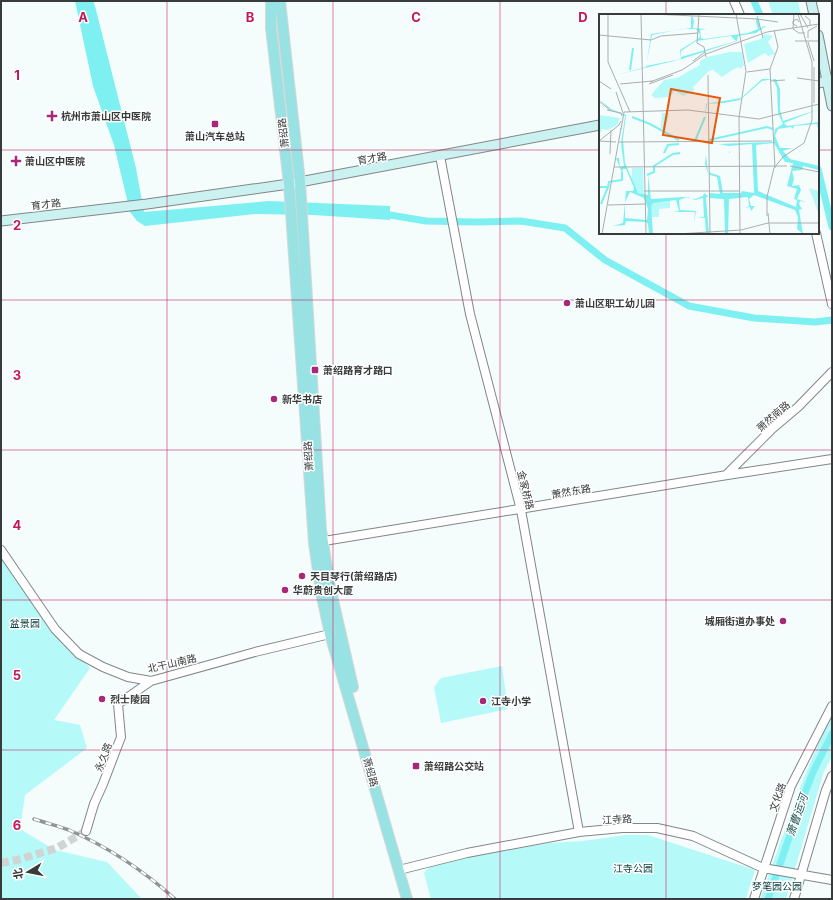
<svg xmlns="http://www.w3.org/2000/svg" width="833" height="900" font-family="Inter,'Noto Sans SC',sans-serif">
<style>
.green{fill:#b5f9f9}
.water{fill:#7ff0f1}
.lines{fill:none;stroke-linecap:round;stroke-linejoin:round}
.canal{stroke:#7ff0f1;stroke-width:7}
.tertiary-tunnel{stroke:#cfd5d5;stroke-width:8;stroke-dasharray:8 4;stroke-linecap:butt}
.tertiary-casing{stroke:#808787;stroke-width:10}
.secondary-casing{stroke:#808787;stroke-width:11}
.primary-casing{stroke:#d7d8d8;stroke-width:12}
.tertiary{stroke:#fff;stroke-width:8}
.secondary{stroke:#ccf1f1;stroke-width:9}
.primary{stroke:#98e2e3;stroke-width:10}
.rail-casing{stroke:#909595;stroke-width:3.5}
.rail{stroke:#fff;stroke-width:2;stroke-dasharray:6;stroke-linecap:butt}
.grid{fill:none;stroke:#c2185b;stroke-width:1;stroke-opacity:0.55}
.poi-dot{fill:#a62879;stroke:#fff;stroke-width:1.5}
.labels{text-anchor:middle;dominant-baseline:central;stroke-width:3;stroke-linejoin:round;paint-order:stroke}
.poi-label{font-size:10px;font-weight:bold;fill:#383b3b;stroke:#fff;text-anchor:start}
.street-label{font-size:10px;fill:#383b3b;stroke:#fff}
.park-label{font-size:10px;fill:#0b4142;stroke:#fff}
.water-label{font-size:11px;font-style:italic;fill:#235556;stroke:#fff}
.inset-river{fill:none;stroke:#7ff0f1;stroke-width:2}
.inset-road{fill:none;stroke:#a9afaf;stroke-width:1}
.view{fill:#e8590c;fill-opacity:0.15;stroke:#e8590c;stroke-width:2}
.inset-edge{fill:none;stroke:#383b3b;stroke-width:2}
.grid-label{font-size:13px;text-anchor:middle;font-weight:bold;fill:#c2185b;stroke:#fff;stroke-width:3;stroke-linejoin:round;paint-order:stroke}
</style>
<rect width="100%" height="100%" fill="#f5fcfc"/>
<path class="green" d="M768 1H798L801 15H773Z
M1 548 65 639 90 668 54 720 80 725 87 748 25 795 20 829 55 850 107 862 142 899H1Z
M502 666 508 709 441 723 434 687 441 678Z
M832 712V757L824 771 786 899H760L803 780Z
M626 835H648L755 870 746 899H431L424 873 427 869 433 866 468 857 550 843 583 841Z"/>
<path class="water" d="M75 1H93L95 6 136 168 144 212 269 201 390 206V220L313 215 255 214 145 226 137 221 130 212 114 145 93 86Z"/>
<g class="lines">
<path class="canal" d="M754 1 760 15
M818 169 832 227
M390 215 426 221 476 222 521 221 565 228 605 260 689 306 754 318 815 322 832 320
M768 899 801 803 813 772 832 734"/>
<path class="tertiary-tunnel" d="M1 863 17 860 57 848 86 831"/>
<defs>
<path id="tertiary" d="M734 1 740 15
M440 156 470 314 521 510 579 832
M816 233 832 304
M726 475 772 429 798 407 832 372
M318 542 721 476 832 459
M1 550 55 629 79 654 103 667 128 677 151 681 255 652 330 634
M86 831 94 804 103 784 121 737 118 704 151 681
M399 870 467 853 579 832 622 828H657L693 836 763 868 832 880
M754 899 791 786 832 706
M794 899 826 790 832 776"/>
<path id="secondary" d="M811 1 814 15
M818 35 832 106
M818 83 832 80
M1 221 147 204 289 184 600 125"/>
<path id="primary" d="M271 1V28L289 184 314 543 321 592 330 634 407 899
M280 1 300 182 321 530 330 587 353 687"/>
</defs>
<use href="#tertiary" class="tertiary-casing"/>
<use href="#secondary" class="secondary-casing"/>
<use href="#primary" class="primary-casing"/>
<use href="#tertiary" class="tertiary"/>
<use href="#secondary" class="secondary"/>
<use href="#primary" class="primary"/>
<defs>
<path id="rail" d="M34 819C46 823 58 826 69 830 108 847 144 871 175 899"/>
</defs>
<use href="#rail" class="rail-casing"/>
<use href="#rail" class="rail"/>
</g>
<path class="grid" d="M167 1V899M333 1V899M500 1V899M666 1V15M1 150H600M818 150H832M666 233V899M1 300H832M1 450H832M1 600H832M1 750H832"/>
<g class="poi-dot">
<path d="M50 110h4v4h4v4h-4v4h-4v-4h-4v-4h4z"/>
<rect x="211" y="120" width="8" height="8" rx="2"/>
<path d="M14 155h4v4h4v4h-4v4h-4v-4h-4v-4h4z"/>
<circle cx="567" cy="303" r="4"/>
<rect x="311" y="366" width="8" height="8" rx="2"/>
<circle cx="274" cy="399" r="4"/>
<circle cx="302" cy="576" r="4"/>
<circle cx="285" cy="590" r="4"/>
<circle cx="783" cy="621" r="4"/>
<circle cx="102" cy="699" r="4"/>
<circle cx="483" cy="701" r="4"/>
<rect x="412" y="762" width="8" height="8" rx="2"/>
</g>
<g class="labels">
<g class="poi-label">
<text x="61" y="116">杭州市萧山区中医院</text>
<text x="215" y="136" text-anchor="middle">萧山汽车总站</text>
<text x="25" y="161">萧山区中医院</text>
<text x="575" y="303">萧山区职工幼儿园</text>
<text x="323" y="370">萧绍路育才路口</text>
<text x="282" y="399">新华书店</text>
<text x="310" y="576">天目琴行(萧绍路店)</text>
<text x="293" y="590">华蔚贵创大厦</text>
<text x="775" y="621" text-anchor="end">城厢街道办事处</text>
<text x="110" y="699">烈士陵园</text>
<text x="491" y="701">江寺小学</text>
<text x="424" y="766">萧绍路公交站</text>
</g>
<g class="street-label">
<text transform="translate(283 133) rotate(-97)">萧绍路</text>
<text transform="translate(372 158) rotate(-10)">育才路</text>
<text transform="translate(46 204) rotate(-7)">育才路</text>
<text transform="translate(773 416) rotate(-41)">萧然南路</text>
<text transform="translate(308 456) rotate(-94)">萧绍路</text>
<text transform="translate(526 490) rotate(76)">金家桥路</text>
<text transform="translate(571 491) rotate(-10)">萧然东路</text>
<text transform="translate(172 663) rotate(-13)">北干山南路</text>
<text transform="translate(103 757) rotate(-69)">永久路</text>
<text transform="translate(371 772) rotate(74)">萧绍路</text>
<text transform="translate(777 797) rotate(-70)">文化路</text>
<text transform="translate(617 819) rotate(-3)">江寺路</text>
</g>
<g class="park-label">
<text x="25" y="623">盆景园</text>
<text x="633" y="868">江寺公园</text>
<text x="777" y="886">梦笔园公园</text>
</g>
<g class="water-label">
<text transform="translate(797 815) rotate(-71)">萧曹运河</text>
</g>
</g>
<g transform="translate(599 14)">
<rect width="220" height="220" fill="#f5fcfc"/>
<path d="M166 20 174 22 169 28 176 40 169 42 166 39 149 49 145 30 162 25ZM131 38H143L145 51 141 55 140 53 135 55 123 63 114 56 110 57 94 73 95 77 84 82 76 77 70 83 56 84 52 81 65 66 78 64 101 51V47L108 43ZM63 99H70L66 117 62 114ZM0 101 21 104 18 111 9 116 3 115 0 122ZM33 154H44L45 182 38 178 33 166ZM210 174 220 177V208L219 198ZM71 187V194L60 195V203H52L51 193 54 188Z" fill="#b5f9f9"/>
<path d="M92 2 94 3 95 8 94 14 107 15 101 16 102 24 105 25 149 19 159 15 157 8 158 2 177 3 159 2 161 15 165 12H167L157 19 139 22 138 27 83 45 17 61 47 53 52 20 92 14ZM83 15H97L101 21 100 24 81 36 82 45 47 52 53 21ZM132 22 137 27 82 43V37L97 27ZM163 65H177L181 75V96L184 107 220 95 185 109 188 112 220 108V121L218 110 195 112 194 115 192 113 179 115 176 122 181 134H193L184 137 191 145 220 152V156L204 152 203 156 193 157 195 165 193 172 200 171 202 176 198 185 207 188 201 187 200 190 203 195 200 196 204 220 198 215 199 203 196 196 155 181 150 185 152 192H156L152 197 151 193 146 194 150 192 149 183 130 185 129 220H126L125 185 110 184 111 179 121 180 118 163 111 161 108 157 106 149 107 141 109 158 121 162 124 179H142L143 177 155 179 153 130 130 132V139H135H131L130 137V132L119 130 174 128 176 115 184 110 179 99 178 74 174 65 163 67 141 86 125 89 108 90 106 103 107 90 142 84ZM175 129 186 148 194 149 188 172 198 175 195 185 198 186 197 193 159 177 157 131ZM0 85 12 95 27 101 24 125 26 149 39 179 49 181V161L52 185 85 183 96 185 104 182 105 179 109 182 107 184 110 220H107L106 204H98L105 203 104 184 96 186 89 183 80 186 81 196 97 197 95 209 96 198H74L80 197 77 186 54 189 52 192 54 220H50L49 210 47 208 27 207 26 211 14 212 24 209 27 177H34L35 174 27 155H24L23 159 17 144H20L21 153 25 152 22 130 26 102 11 96ZM31 178 45 184 49 195 48 206 26 204V188Z" fill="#7ff0f1" fill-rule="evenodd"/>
<path class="inset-river" d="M31 56 34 34M33 103 51 110 80 126M110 126 168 113 174 115M96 127 106 103M65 139 69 131 80 130M48 161 55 158V152L74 140 81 139M0 173H9L10 168 23 166V158M2 190 9 173"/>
<path class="inset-road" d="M9 0V48L31 98M42 0 47 220M53 0 159 5 164 24M137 0 147 57 140 103 141 220M195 0 194 15 200 19H206M201 0 209 14M100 1 98 29 105 33 107 43M206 2 211 6V12M158 5 179 8M198 12 194 10V7L198 5 200 8M175 16 179 33 171 55 176 154M0 21 52 26 62 22 99 19M209 24V17L218 12M196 27H220M209 28 215 47M94 47 106 38M215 53V89M148 58 171 55M109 61 111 220M198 64 220 67M0 67 12 75M171 67 186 66M51 68 83 56 107 40 168 18 220 10M21 70 54 67M50 70 74 61M17 78 24 99M0 87 11 96M8 96 22 99 23 102M22 115 25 98 89 96 160 105 220 90M0 127 20 111 22 107M0 127 17 128M20 128 173 127M11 140 12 116M191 152 220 158M15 153 188 152M45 177H141M9 191 46 190M169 199 171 220M168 202V183L175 154 184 143 205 129 213 106V48L199 0M3 220 22 114M78 220 142 216 169 209H220"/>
<path class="view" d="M72 75 121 84 113 129 64 121Z"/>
<rect width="220" height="220" class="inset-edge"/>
</g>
<g class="grid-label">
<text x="83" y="22">A</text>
<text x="250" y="22">B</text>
<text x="416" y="22">C</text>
<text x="583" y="22">D</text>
<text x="17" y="80">1</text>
<text x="17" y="230">2</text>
<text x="17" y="380">3</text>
<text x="17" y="530">4</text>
<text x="17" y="680">5</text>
<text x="17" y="830">6</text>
</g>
<rect width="833" height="900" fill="none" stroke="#383b3b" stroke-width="4"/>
<g transform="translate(28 872) rotate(260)" stroke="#ffffff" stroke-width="3" paint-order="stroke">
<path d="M0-3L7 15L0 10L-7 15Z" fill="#383b3b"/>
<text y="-6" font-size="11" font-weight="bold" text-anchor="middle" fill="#383b3b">北</text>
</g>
</svg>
